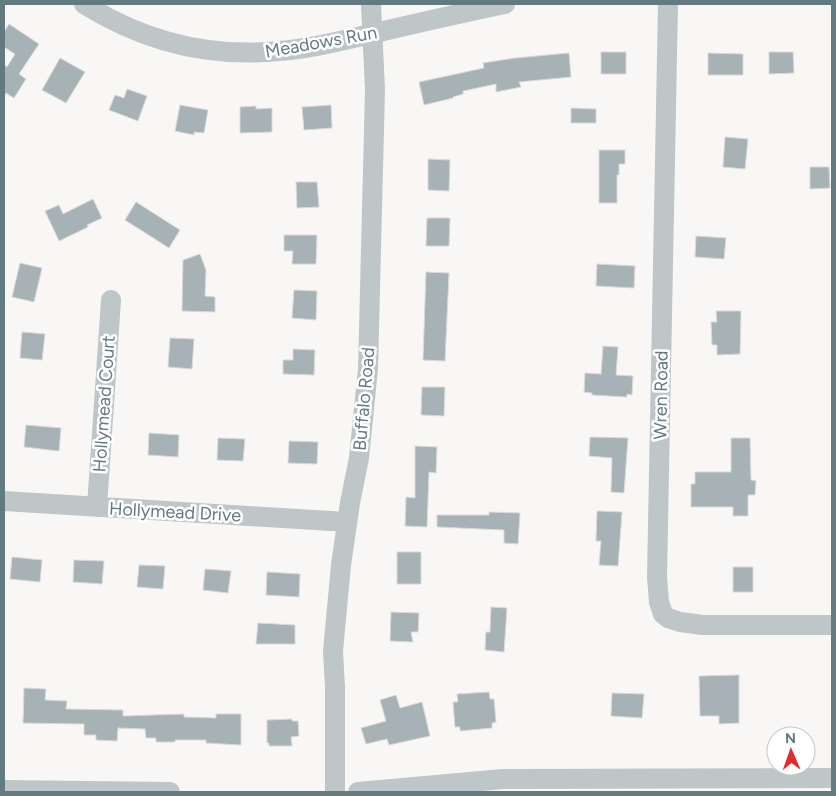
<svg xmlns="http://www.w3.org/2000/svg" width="836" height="796" font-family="Figtree,sans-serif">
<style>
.building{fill:#a6b2b5;stroke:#dad9d8}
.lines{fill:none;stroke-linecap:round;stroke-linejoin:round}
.minor{stroke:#bfc6c8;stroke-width:20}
.labels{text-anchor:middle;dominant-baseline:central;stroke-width:5;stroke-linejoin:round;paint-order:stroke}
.street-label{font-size:18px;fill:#637a80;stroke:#fff}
</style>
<rect width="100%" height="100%" fill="#f8f7f5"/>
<path class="building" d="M9 24 39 44 19 74 26 79 14 98 6 93 4 97V65L7 67 15 54 4 47V32Z
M601 52H626V74H601Z
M769 52H793L794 73 769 74Z
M569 53 571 77 519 82 521 87 496 92V84L463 91V94L453 97V98L424 105 419 82 484 68 483 63 515 58Z
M708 53 743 54V75H708Z
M60 58 85 72 66 103 42 90Z
M127 89 147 96 138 121 109 110 115 95 124 98Z
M180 105 208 110 204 133 194 132V135L175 131Z
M331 105 332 128 304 130 302 107Z
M256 106V109L272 108V132L240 133V107Z
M571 108 596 109V123H571Z
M725 137 748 139 745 169 723 167Z
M599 150H625V164H619V175H617V203H599Z
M428 159 450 160 449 191 428 190Z
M810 167H829L830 188 810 189Z
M296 182H317L319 207 297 208Z
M93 199 102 218 87 225 88 227 59 241 45 211 59 205 63 214Z
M136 202 180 230 169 248 125 220Z
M427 218H450L449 246H426Z
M284 235H317L316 264H292L293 251H284Z
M696 236 726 238 724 259 695 257Z
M200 254 206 270 205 296 215 297V312L182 311 183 260Z
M20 263 42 268 34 302 12 297Z
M597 264 635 266 634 288 596 286Z
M426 272 449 273 445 361 423 360Z
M294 290 317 291 316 320 292 318Z
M716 311H741L740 354 717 355V345H712L711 322H717Z
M22 332 45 334 42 360 20 358Z
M170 338 194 339 192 369 168 367Z
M603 346 618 347 616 375 633 376 632 395 627 394V397L592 395V393L584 392 585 373 601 374Z
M293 349 315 350 314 375 283 374V360H293Z
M422 387H445L444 416 421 415Z
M26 425 61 428 59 451 24 447Z
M149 433 179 435 178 457 148 455Z
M590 437 628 438 624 493 611 492 612 458 589 456Z
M218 438 245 439 243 461 217 460Z
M731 438H750L751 480 756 481 755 495H748V516H733V507H691V484H695V472H731Z
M289 441 318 442 317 464 288 463Z
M415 446 437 447 436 473 429 472 427 527 405 526 406 497 415 498Z
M597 511 622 512 618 566 599 565 601 541H596Z
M489 512 520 513 518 544 504 543V530L437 527V515H489Z
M397 552H421V584H397Z
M12 557 42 560 40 582 10 579Z
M74 560 104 561 102 584 73 582Z
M139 565 165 566 163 589 137 587Z
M733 567H753V592H733Z
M205 569 231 571 228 593 203 590Z
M267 572 300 574 299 597 266 595Z
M491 607 507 608 504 652 485 650 486 632H490Z
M391 612 419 613 418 632H411L413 642 390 641Z
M258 623 295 625V644H256Z
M739 675V723L719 724V716H700L699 676Z
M24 688 46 689 45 700 67 701 66 709 123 710V716L184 714V717L216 718V714H241V745L206 743V740H175V742H156V738H146L145 729 118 728 117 741 96 740V735H84V724L23 723Z
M489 692 490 699H494L496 722 492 723V728L460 731V727H455L453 702H458L457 694Z
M612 693 644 694 642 718 611 716Z
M396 695 400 708 422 702 430 736 389 745 387 739 366 744 361 728 386 721 380 700Z
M292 719V721H298L299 736 291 737 292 746H269V743H267V720Z"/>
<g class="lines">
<path class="minor" d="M84 4C143 41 209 58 279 51 311 49 344 40 375 33 418 23 461 13 505 4
M668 4 657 577 659 602 663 614 668 618 680 622 703 625H832
M4 501 347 522
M97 507 111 300
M4 790 170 792
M335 792V687L333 651 341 565 350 503 359 458 368 369 375 90 371 4
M358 792 503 779 832 778"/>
</g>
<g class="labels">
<g class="street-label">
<text transform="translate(321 42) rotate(-10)">Meadows Run</text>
<text transform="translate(661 395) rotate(-89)">Wren Road</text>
<text transform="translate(364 399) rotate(-85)">Buffalo Road</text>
<text transform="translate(104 404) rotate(-86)">Hollymead Court</text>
<text transform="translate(175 512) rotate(3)">Hollymead Drive</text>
</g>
</g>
<rect width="836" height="796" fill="none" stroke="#637a80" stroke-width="10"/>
<g transform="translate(791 751) rotate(358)"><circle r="24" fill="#ffffff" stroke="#c1cacc"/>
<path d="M0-4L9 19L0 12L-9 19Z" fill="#e22c2f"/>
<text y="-8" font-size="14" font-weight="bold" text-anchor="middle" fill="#637a80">N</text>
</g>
</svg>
